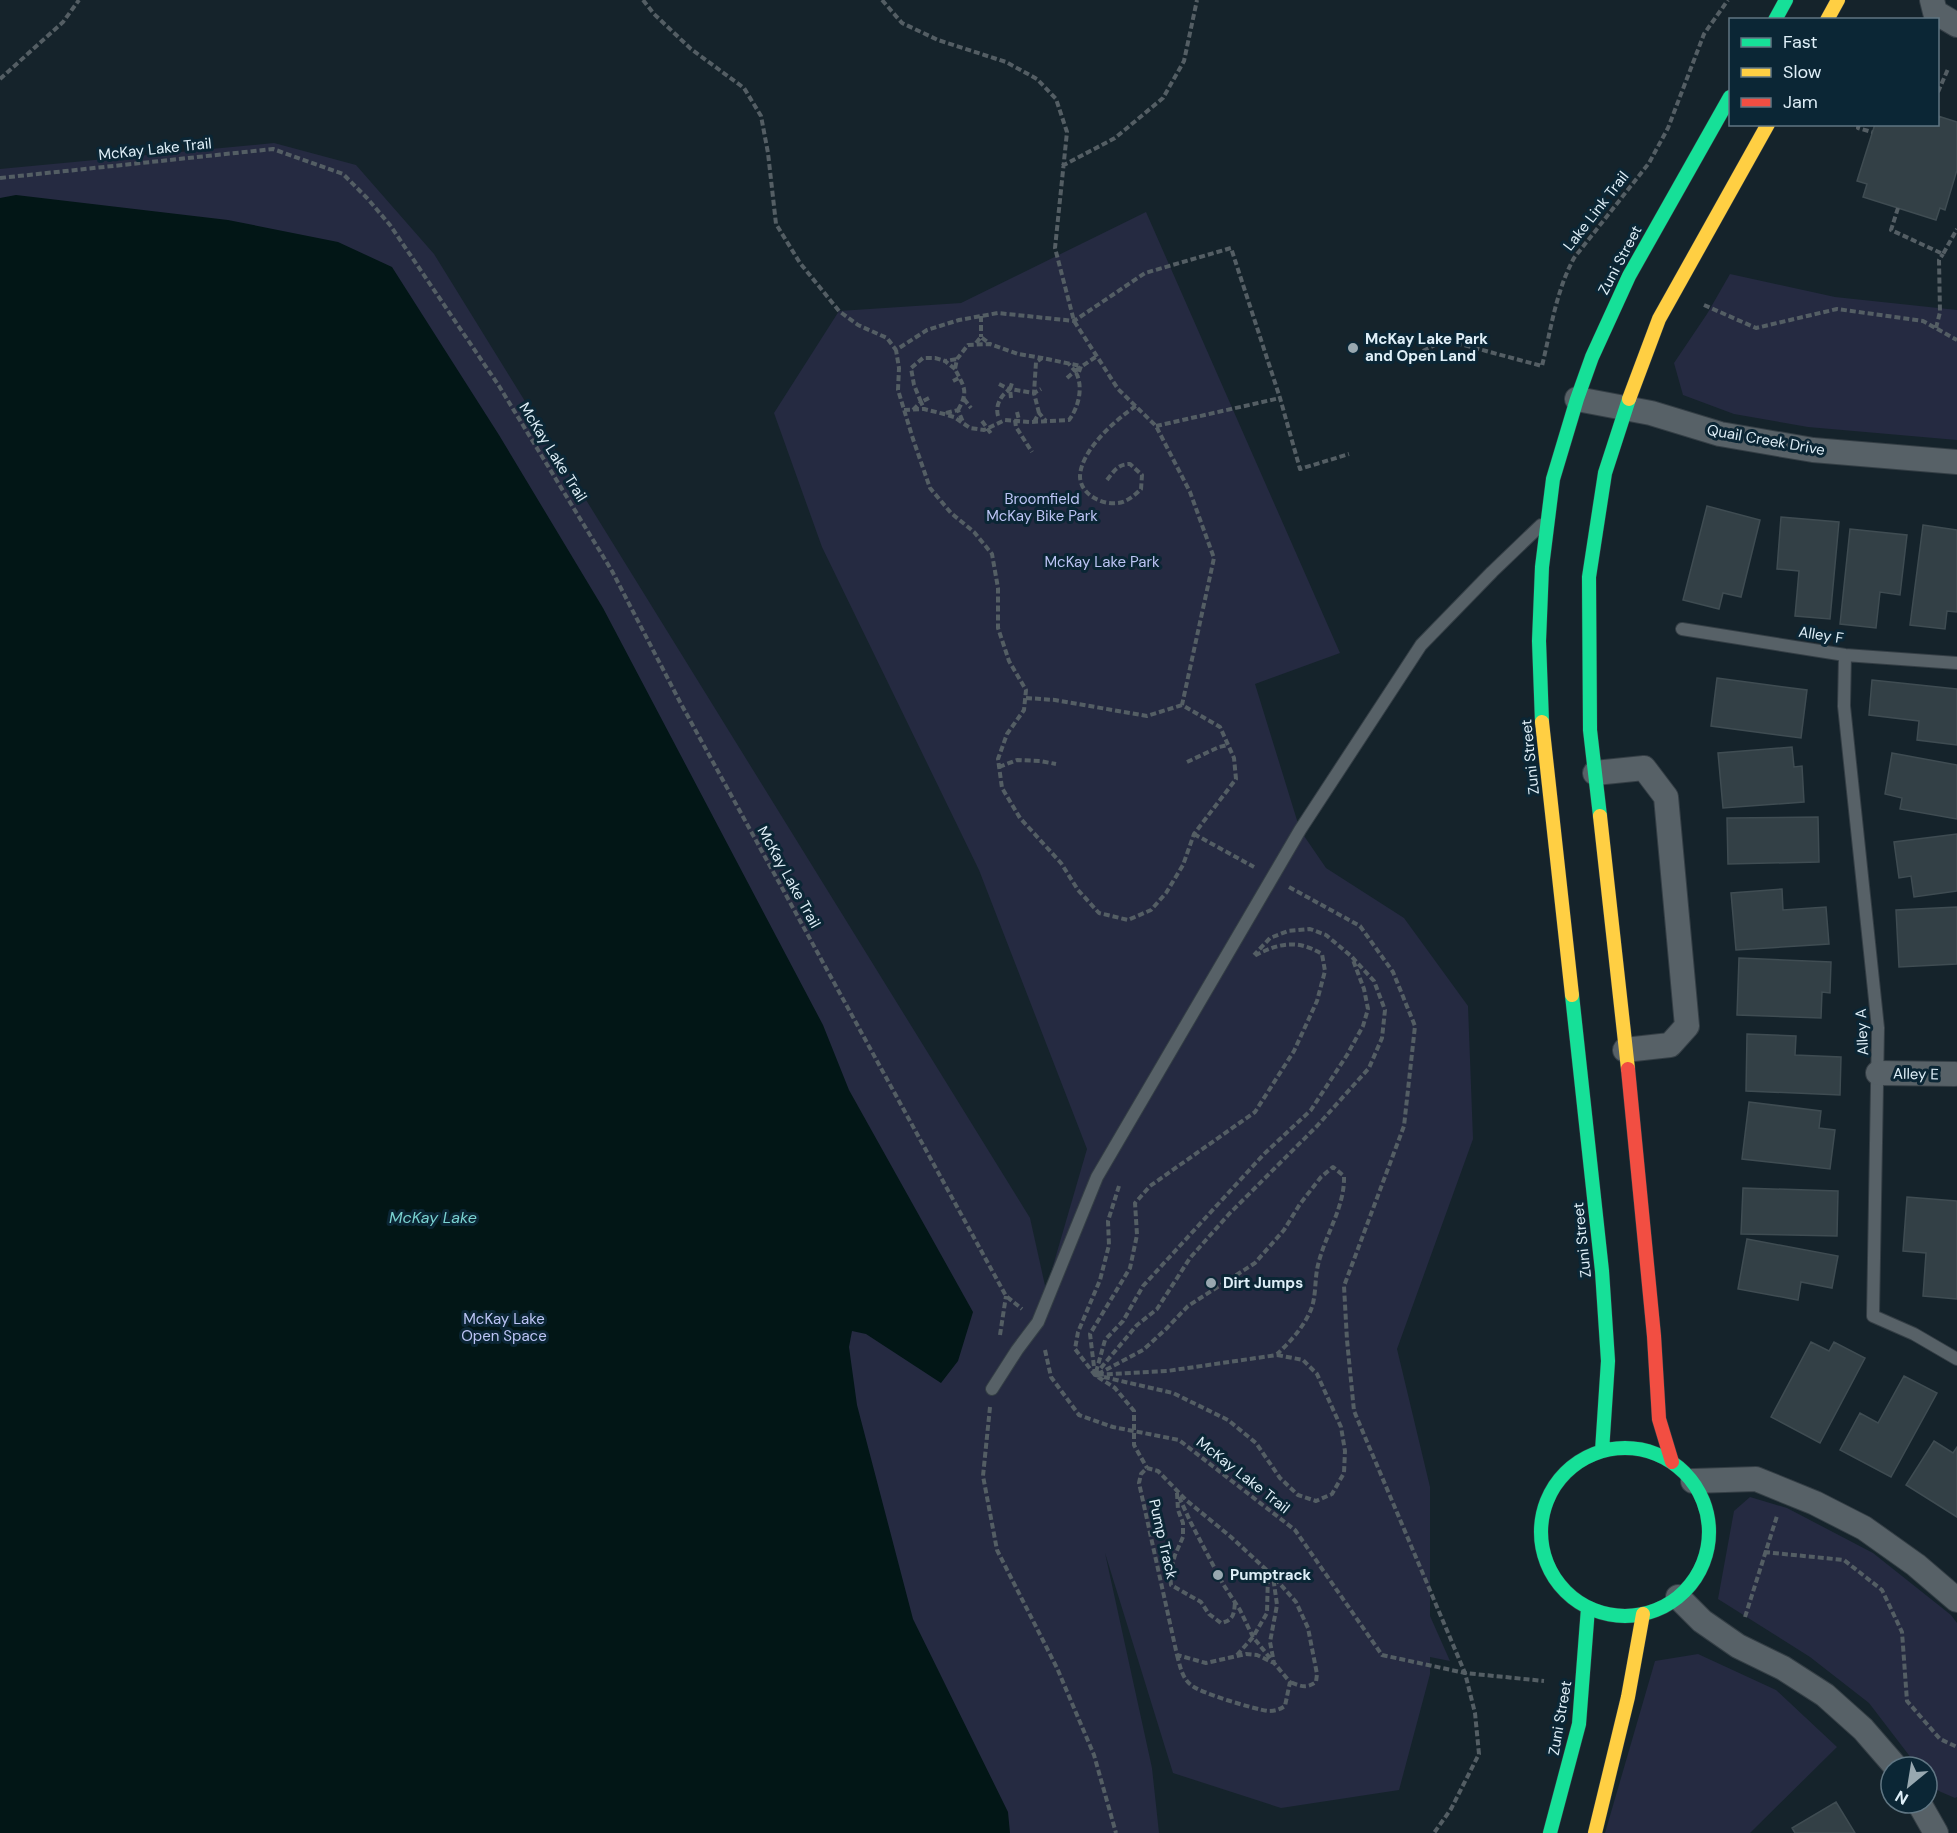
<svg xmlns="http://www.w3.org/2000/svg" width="1957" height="1833" font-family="'DM Sans',sans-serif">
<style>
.green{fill:#252a41}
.water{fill:#021616}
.building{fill:#334046;stroke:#3f4c52;stroke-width:1.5}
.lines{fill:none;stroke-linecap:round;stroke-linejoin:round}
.lane-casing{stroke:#343e45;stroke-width:14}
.street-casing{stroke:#343e45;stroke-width:26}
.fast-casing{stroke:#343e45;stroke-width:15}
.slow-casing{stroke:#343e45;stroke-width:15}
.jam-casing{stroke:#343e45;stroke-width:15}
.path{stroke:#545e64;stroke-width:4;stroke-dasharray:6 3;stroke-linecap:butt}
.lane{stroke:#576167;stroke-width:12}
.street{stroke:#576167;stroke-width:24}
.fast{stroke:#16e098;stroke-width:14}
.slow{stroke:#ffcf43;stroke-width:14}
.jam{stroke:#f24e42;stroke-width:14}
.poi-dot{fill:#98a8b0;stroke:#0b2635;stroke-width:2}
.labels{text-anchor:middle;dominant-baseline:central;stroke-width:6;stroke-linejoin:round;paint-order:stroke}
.street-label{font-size:15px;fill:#dfeff8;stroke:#0b2635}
.poi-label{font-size:15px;font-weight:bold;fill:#dfeff8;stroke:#0b2635;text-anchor:start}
.park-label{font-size:15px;fill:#bcc4f4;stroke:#0b2635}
.water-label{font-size:16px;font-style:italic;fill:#7ad2d0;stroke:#0b2635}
</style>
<rect width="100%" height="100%" fill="#15232b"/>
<path class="green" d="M274 143 356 165 434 254 1030 1218 1046 1290 1087 1149 979 870 822 547 774 413 839 311 961 303 1146 212 1340 653 1255 684 1300 830 1326 868 1404 918 1468 1006 1473 1139 1397 1349 1430 1487V1616L1450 1661 1430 1657V1674L1399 1790 1281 1808 1173 1773 1105 1553 1152 1768 1159 1833H0V169Z
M1730 274 1835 297 1957 310V440L1808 427 1734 414 1683 395 1674 363 1707 314Z
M1750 1497 1787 1508 1873 1553 1951 1615 1957 1623V1797L1955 1798C1937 1790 1927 1789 1927 1767H1918L1869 1703 1810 1657 1718 1599 1734 1511Z
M1698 1654 1776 1690 1837 1747 1750 1833H1605L1655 1661Z"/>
<path class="water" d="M16 195 228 220 338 242 392 267 499 435 603 608 823 1025 849 1090 973 1312 958 1361 941 1383 866 1334 852 1331 849 1347 857 1405 913 1619 1008 1812 1010 1833H0V198Z"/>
<path class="building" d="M1938 116 1957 122V170L1945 210 1940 208 1936 220 1863 197 1867 184 1857 181 1875 124H1938Z
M1707 506 1760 520 1741 597 1723 593 1719 609 1683 600Z
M1781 517 1839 522 1830 619 1795 616 1799 571 1777 569Z
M1923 525 1957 530V612L1947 611 1945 629 1910 625Z
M1850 529 1907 535 1900 595 1880 592 1876 628 1840 624Z
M1717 678 1807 690 1801 738 1711 726Z
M1872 680 1957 689V745L1917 740 1919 721 1869 715Z
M1792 747 1794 767 1802 766 1804 802 1723 808 1718 753Z
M1892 753 1957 765V819L1900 809 1902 798 1885 794Z
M1818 817 1819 862 1728 864 1727 818Z
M1957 834V891L1914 897 1911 876 1899 878 1894 842Z
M1782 889 1783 910 1826 907 1829 944 1736 950 1731 893Z
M1957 907V964L1899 967 1896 910Z
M1739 958 1831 962 1830 993 1822 992 1821 1018 1737 1015Z
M1747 1034 1796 1036 1795 1055 1841 1057 1840 1095 1746 1091Z
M1749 1102 1821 1111 1819 1128 1835 1130 1830 1169 1742 1159Z
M1743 1188 1838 1191 1837 1236 1741 1234Z
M1907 1197 1957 1201V1299L1923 1296 1926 1253 1903 1251Z
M1747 1239 1838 1256 1832 1288 1801 1282 1798 1300 1738 1289Z
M1811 1342 1829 1351 1834 1342 1865 1358 1820 1443 1771 1417Z
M1904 1376 1937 1393 1891 1477 1840 1450 1860 1413 1878 1423Z
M1934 1441 1953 1453 1957 1447V1517L1906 1485Z
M1836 1802 1855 1833H1795L1792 1828Z"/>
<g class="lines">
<defs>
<path id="lane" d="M1682 629 1845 655 1957 663
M1845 655 1844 706 1878 1028 1873 1316 1914 1334 1957 1359
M992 1389 1017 1350 1038 1322 1097 1177 1300 830 1421 645 1492 572 1541 525"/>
<path id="street" d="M1932 0 1935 12 1957 25
M1577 399 1651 413 1720 434 1813 450 1957 462
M1595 773 1644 768 1666 797 1687 1026 1670 1045 1625 1050
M1878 1073 1955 1074
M1693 1481 1756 1479 1815 1503 1864 1528 1916 1565 1957 1600
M1678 1597 1702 1621 1738 1646 1783 1668 1825 1695 1863 1729 1896 1767
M1919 1803 1936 1833"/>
<path id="fast" d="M1775 20 1786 0
M1542 722 1539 641 1542 567 1553 479 1577 399 1592 357 1629 276 1730 97
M1600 816 1590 730 1589 577 1605 473 1629 399
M1572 995 1602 1271 1608 1361 1602 1451
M1541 1532a84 84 0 1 1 168 0a84 84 0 1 1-168 0Z
M1550 1833 1579 1724 1588 1608"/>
<path id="slow" d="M1827 20 1838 0
M1629 399 1659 319 1768 124
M1542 722 1572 995
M1600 816 1628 1069
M1595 1833 1628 1697 1643 1614"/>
<path id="jam" d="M1628 1069 1654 1336 1659 1419 1672 1462"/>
</defs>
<use href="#lane" class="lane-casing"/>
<use href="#street" class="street-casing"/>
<use href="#fast" class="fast-casing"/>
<use href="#slow" class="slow-casing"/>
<use href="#jam" class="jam-casing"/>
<path class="path" d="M643 0 654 14 691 49 744 88 761 116 768 153 776 224 800 263 839 311 858 325 887 338 896 350
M882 0 902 23 938 40 1006 62 1037 79 1056 99 1067 132 1055 248 1074 321 1118 389 1156 426 1190 492 1214 558 1182 705 1220 727 1234 758 1236 779 1194 834 1183 865 1166 893 1151 910 1128 920 1099 913 1078 890 1061 863 1020 818 1002 788 998 759 1007 734 1024 710 1026 690 1009 661 998 628V588L992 554 974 532 951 513 930 488 913 439 898 390 899 368 896 350 927 330 959 320 998 313 1074 321 1145 273 1231 248 1280 398 1300 469 1349 454
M0 79 63 22 79 0
M1938 92 1948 69
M1859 124 1858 128 1872 132
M1062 166 1115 138 1163 98 1184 61 1197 0
M0 178 273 149 343 174 367 198 390 225 499 386 612 571 680 702 1006 1296 1022 1309
M1898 208 1891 230 1943 254 1957 229
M1704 305 1756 328 1837 309 1923 321 1957 340
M981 316V337
M1936 328 1940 312 1939 260 1943 254
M976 343 981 337 990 344
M1423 351 1445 340 1542 366C1551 329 1556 291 1574 258L1649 163 1668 128 1704 34 1728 0
M955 369 945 361 957 359
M1067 378 1075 371 1069 364
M953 381 959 378
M999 384 1009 389
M929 398 921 402 914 385 911 368 923 358H935L945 361
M1011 398 1010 389 1012 383
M964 399 971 408
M904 410 924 409 944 414 954 417 970 428 984 430 1005 420 1030 422 1069 420C1079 407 1084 385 1075 371L1097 356
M913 410 921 402 924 409
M958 410C969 391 964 387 955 369L957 359 968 345 990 344 1018 354 1042 358
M1017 412 1019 420
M946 413 958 410 963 422
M1039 413 1034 393 1036 362 1042 358 1081 366 1078 375
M998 416C995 405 1001 395 1010 389L1034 393 1041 389
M1015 420 1016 427 1032 452
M982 421 992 435
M1034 422 1039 413 1046 421
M1156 426 1280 398
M1107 480C1114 471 1118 464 1130 464L1142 475 1141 489C1135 495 1127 502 1118 503 1102 505 1081 495 1080 477 1080 451 1116 419 1136 406
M1026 698 1055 700 1147 716 1182 705
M1187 762 1219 747 1228 745
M999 767 1017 760 1040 761 1056 764
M1194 834 1254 867
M1289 887 1360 926 1393 972 1415 1026 1404 1126 1344 1286 1347 1340 1354 1411 1465 1673 1475 1713 1479 1754 1451 1809 1434 1833
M1119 1186 1108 1221 1109 1245 1100 1280 1078 1332 1075 1349 1095 1375 1115 1388 1134 1411V1445L1147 1468
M1000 1335 1006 1296
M1045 1350 1051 1377 1079 1415 1113 1427 1179 1440 1295 1530 1382 1655 1465 1673 1544 1681
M1277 1355 1303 1360 1317 1374 1341 1427 1345 1451 1344 1473 1332 1494 1316 1501 1298 1495 1280 1478 1256 1443 1228 1420 1173 1393 1095 1375 1167 1371Z
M1096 1372 1105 1340 1123 1321 1143 1286 1264 1154 1311 1110 1347 1055 1363 1026 1368 1009 1364 989 1353 960
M1098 1374 1143 1350 1166 1329 1188 1306 1255 1263 1284 1230 1300 1204 1321 1177 1333 1167 1344 1176C1345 1207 1325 1235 1318 1265 1314 1281 1317 1299 1309 1314 1301 1330 1290 1342 1277 1354
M1095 1375 1137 1325 1157 1309 1190 1258 1229 1214 1317 1126 1369 1068 1382 1038 1385 1010 1374 981 1351 956 1326 935 1310 929 1288 931 1270 938 1254 955
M1095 1375 1090 1334 1130 1268 1137 1235 1135 1203 1150 1186 1255 1112 1294 1051 1317 1001 1325 971 1322 954C1297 939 1279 943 1254 956
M990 1407 983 1476 997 1550 1057 1668 1094 1755 1116 1833
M1177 1493 1178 1510 1183 1523V1537L1175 1555 1170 1573 1171 1585 1201 1602 1209 1614 1221 1623C1234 1620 1234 1614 1235 1602
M1179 1497 1191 1523 1223 1584 1240 1610 1253 1637 1274 1663 1270 1642 1277 1605 1273 1576
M1764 1552 1844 1560 1882 1590 1902 1632 1907 1701 1940 1739 1957 1747
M1745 1617 1777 1516
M1177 1655C1180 1666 1182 1678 1191 1685 1200 1693 1254 1709 1268 1711 1275 1711 1279 1710 1285 1706L1290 1682 1274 1663 1257 1655 1246 1654 1206 1663 1177 1655 1139 1483 1141 1474 1147 1468 1158 1471 1186 1500 1231 1537 1273 1576 1296 1602 1308 1628 1317 1674 1316 1682C1306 1689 1300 1686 1290 1682
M1237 1655 1253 1637 1267 1613 1268 1573"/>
<use href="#lane" class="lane"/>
<use href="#street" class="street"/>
<use href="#fast" class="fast"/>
<use href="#slow" class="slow"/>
<use href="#jam" class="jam"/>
</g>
<g class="poi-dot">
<circle cx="1353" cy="348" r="6"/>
<circle cx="1211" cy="1283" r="6"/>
<circle cx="1218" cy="1575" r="6"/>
</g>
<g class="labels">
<g class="street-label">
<text transform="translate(155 149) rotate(-6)">McKay Lake Trail</text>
<text transform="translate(1596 211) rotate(-52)">Lake Link Trail</text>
<text transform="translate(1620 260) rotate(-62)">Zuni Street</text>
<text transform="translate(1766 440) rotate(10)">Quail Creek Drive</text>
<text transform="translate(553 452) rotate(58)">McKay Lake Trail</text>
<text transform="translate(1821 635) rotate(9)">Alley F</text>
<text transform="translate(1530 757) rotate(-96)">Zuni Street</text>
<text transform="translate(789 877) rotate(61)">McKay Lake Trail</text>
<text transform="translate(1862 1032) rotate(-93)">Alley A</text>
<text transform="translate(1916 1074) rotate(1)">Alley E</text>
<text transform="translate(1582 1240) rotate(-96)">Zuni Street</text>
<text transform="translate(1243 1475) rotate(38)">McKay Lake Trail</text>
<text transform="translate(1163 1539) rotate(77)">Pump Track</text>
<text transform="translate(1560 1718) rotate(-80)">Zuni Street</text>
</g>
<g class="poi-label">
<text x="1365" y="339">McKay Lake Park<tspan x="1365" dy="17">and Open Land</tspan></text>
<text x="1223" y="1283">Dirt Jumps</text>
<text x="1230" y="1575">Pumptrack</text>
</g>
<g class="park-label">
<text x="1042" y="499">Broomfield<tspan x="1042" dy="17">McKay Bike Park</tspan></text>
<text x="1102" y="562">McKay Lake Park</text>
<text x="504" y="1319">McKay Lake<tspan x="504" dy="17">Open Space</tspan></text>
</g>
<g class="water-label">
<text x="433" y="1217">McKay Lake</text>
</g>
</g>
<rect x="1729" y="18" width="210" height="108" fill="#0b2635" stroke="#607683" stroke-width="1.5"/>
<rect x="1741" y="38" width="30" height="9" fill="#16e098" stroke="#607683" stroke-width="1.5"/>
<text x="1783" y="48" font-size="18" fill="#dfeff8">Fast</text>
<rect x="1741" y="68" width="30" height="9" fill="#ffcf43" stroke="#607683" stroke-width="1.5"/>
<text x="1783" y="78" font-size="18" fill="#dfeff8">Slow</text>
<rect x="1741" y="98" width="30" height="9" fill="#f24e42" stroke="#607683" stroke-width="1.5"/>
<text x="1783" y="108" font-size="18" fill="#dfeff8">Jam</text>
<g transform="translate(1909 1785) rotate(210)"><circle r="28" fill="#0b2635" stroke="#607683" stroke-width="1.5"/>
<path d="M0-4.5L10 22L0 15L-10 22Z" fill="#98a8b0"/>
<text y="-9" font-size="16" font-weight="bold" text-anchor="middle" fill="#dfeff8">N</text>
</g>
</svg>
